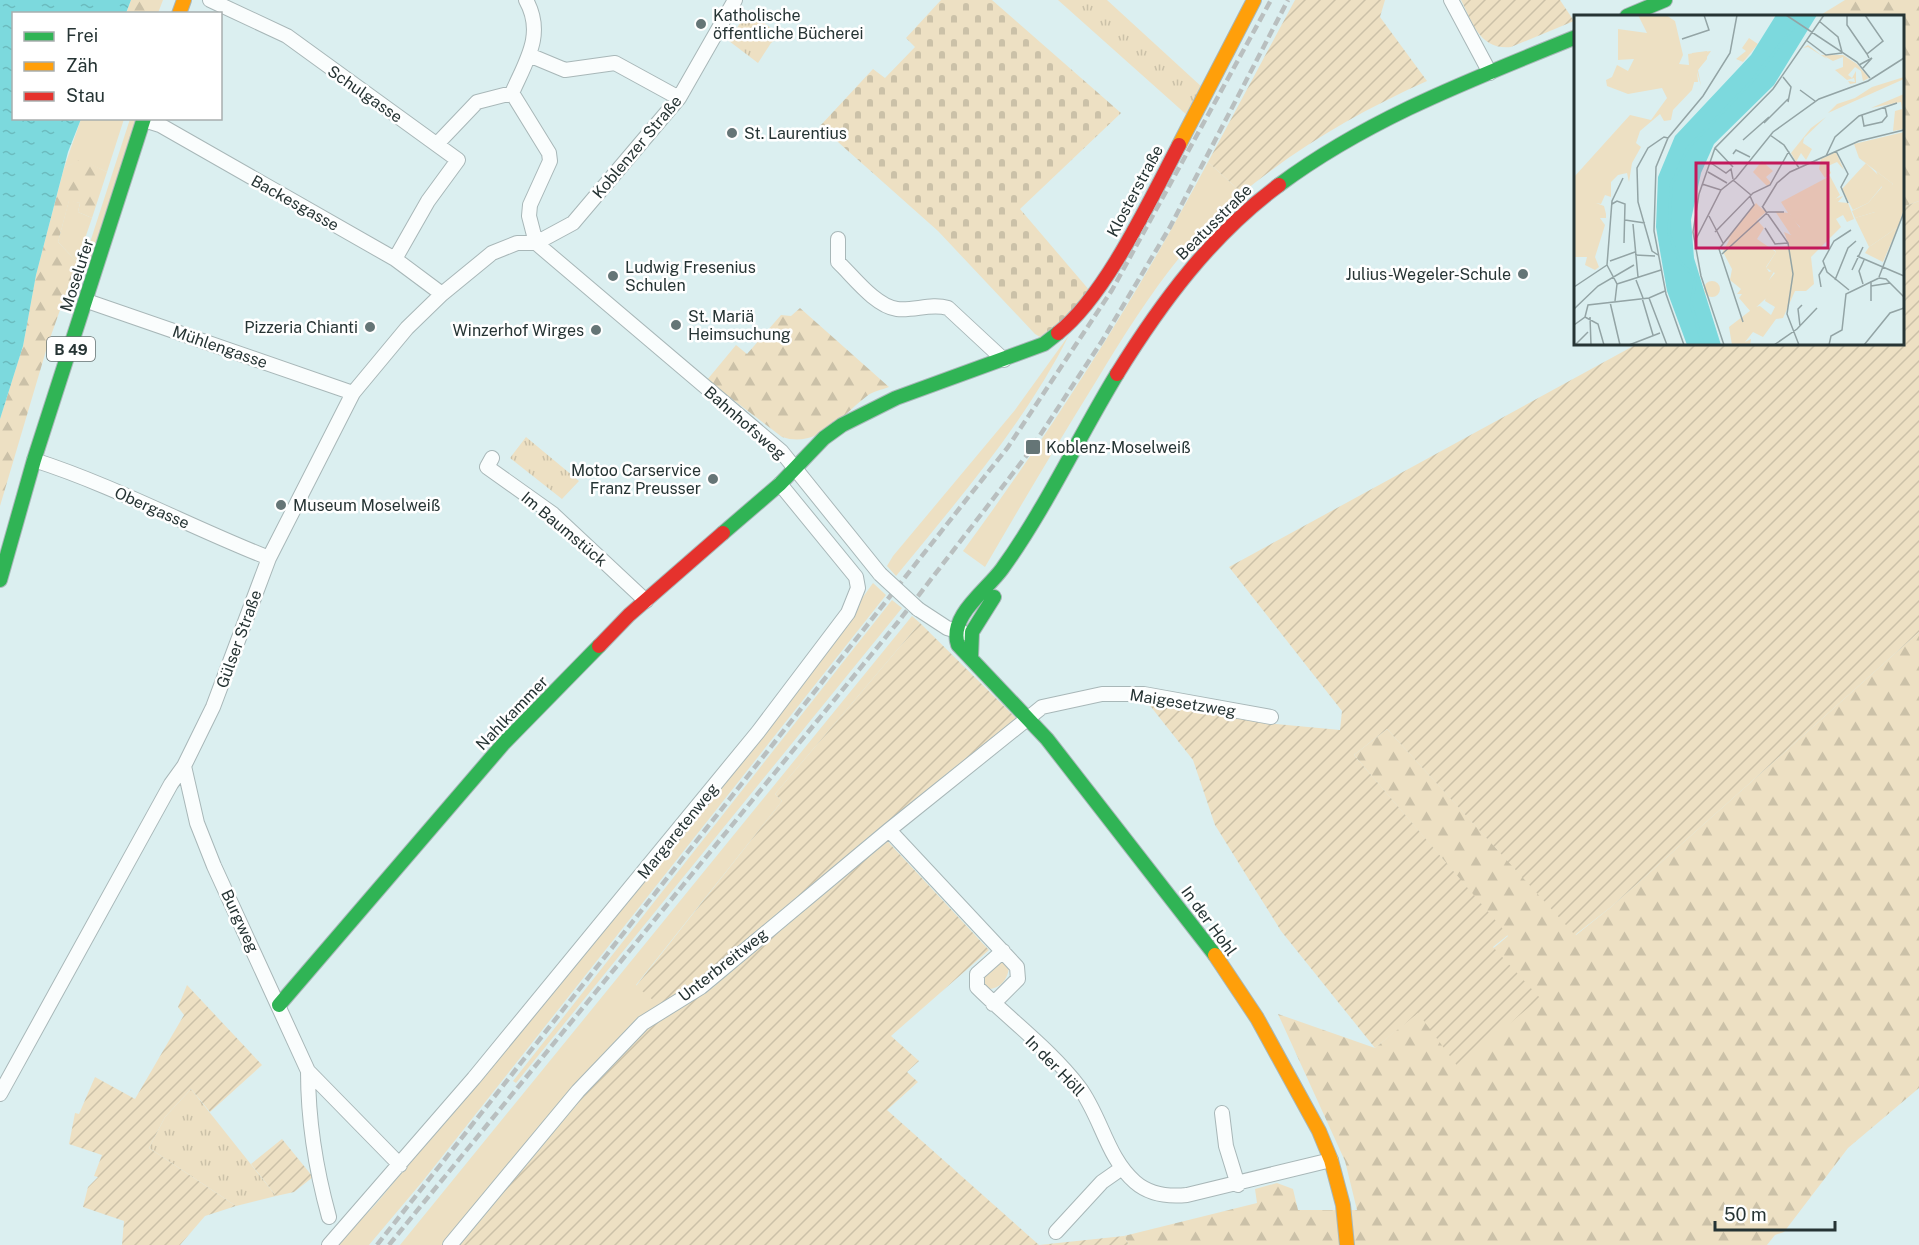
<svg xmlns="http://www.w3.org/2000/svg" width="1919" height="1245" font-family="'Public Sans',sans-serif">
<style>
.grass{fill:#ede0c3}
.forest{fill:url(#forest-firs)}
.cemetery{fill:url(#cemetery-stones)}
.park{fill:url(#park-tufts)}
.garden{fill:url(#garden-furrows)}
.water{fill:url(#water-ripples)}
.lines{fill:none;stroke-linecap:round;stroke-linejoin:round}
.street-casing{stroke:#a8b7b8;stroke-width:16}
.fast-casing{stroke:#a8b7b8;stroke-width:16}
.slow-casing{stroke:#a8b7b8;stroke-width:16}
.jam-casing{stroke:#a8b7b8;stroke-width:16}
.street{stroke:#fafdfd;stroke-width:14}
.fast{stroke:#30b455;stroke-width:14}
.slow{stroke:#ff9f0a;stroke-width:14}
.jam{stroke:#e5322d;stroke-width:14}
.rail{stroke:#b9bfbf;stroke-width:4.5;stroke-dasharray:9 4.5;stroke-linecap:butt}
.street-bridge-casing{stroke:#a8b7b8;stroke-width:16;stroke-linecap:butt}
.street-bridge{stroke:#fafdfd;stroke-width:14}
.poi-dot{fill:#657576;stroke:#fff;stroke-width:2}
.labels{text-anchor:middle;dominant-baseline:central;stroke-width:5;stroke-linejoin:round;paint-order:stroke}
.shield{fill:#fff;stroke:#677171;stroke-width:1.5}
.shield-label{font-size:15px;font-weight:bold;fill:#263434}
.poi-label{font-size:16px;fill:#263434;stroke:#fff;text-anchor:start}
.street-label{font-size:16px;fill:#263434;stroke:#fff}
.inset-river{fill:none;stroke:#7cd9dd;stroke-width:3}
.inset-road{fill:none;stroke:#93a4a5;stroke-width:1.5}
.view{fill:#c2185b;fill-opacity:0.15;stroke:#c2185b;stroke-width:3}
.inset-edge{fill:none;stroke:#263434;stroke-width:3}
</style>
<defs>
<pattern id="forest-firs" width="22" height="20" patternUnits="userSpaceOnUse" patternTransform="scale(1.5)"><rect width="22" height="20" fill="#ede0c3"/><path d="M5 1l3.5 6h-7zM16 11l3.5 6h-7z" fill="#cbc1a8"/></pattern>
<pattern id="cemetery-stones" width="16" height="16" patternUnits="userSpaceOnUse" patternTransform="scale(1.5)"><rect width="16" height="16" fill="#ede0c3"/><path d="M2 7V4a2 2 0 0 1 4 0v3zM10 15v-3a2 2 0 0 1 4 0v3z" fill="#cbc1a8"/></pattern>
<pattern id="park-tufts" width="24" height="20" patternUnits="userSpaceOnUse" patternTransform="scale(1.5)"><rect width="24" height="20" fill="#ede0c3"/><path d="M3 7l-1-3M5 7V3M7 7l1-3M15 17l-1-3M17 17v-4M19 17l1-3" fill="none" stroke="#cbc1a8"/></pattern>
<pattern id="garden-furrows" width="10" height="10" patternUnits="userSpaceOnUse" patternTransform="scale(1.5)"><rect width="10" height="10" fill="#ede0c3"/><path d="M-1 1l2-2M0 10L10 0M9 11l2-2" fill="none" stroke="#cbc1a8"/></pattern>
<pattern id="water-ripples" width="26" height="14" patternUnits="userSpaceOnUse" patternTransform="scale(1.5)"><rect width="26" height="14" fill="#7cd9dd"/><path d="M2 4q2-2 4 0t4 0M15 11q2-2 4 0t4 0" fill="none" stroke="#6bbbbe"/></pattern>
</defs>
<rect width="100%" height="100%" fill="#dbeff0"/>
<path class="grass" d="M81 119H124L107 172 81 160 64 168Z
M130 119H136L88 266 83 264Z
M1208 162 1242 193C1179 246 1137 314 1095 383 1057 444 1021 505 985 567L963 551C1054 427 1136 298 1208 162Z
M69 200 80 203 78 212 92 218 77 262 58 242Z
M1069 335C1025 423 958 500 896 576L887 566 893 556 1015 410Z
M873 583 886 595 422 1182 369 1245H336L375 1205 760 741Z
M892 600 902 608 516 1083 513 1081Z
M912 616 920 623 775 794 782 801 636 985 660 1005 575 1087 443 1245H400Z
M1000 959 1009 965C1009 977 1002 988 989 989L984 984 983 976Z"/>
<path class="forest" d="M131 0H163L158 13 126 14Z
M1845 0H1919V201L1903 207 1902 16H1819Z
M81 159 107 172 92 218 78 212 80 203 69 201 58 242 77 262 48 344 0 506V419L23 346 36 275 64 168Z
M800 308 889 387C882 390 873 391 867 396 842 415 818 449 782 437L707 380 736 345 747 354 781 315 791 316Z
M1919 632V1088L1848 1148 1784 1232 1775 1235 1767 1245H1129L1124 1236 1257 1203 1255 1189 1277 1183 1293 1189 1298 1210H1357L1345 1161 1278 1014 1375 1048 1508 936 1354 755 1387 729 1576 935 1611 907Z"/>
<path class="cemetery" d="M941 0H992L1121 113 1020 209 1090 291 1073 312 1040 337 1035 334 938 231 820 126 873 69 885 78 915 47 906 38Z"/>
<path class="park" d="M1058 0H1107L1203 88 1188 116Z
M748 10 781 36 771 43 758 63 729 41Z
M526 437 579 481 562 499 510 458Z
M191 1089 276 1196 236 1206 149 1148 165 1117Z"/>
<path class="garden" d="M1295 0H1385L1380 17 1427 81C1360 111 1298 147 1242 193L1208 162Z
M1461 0H1560L1574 21 1511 47C1480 50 1473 24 1461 0Z
M1919 201V632L1611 907 1575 935 1387 729 1354 755 1508 935 1493 947 1540 998 1458 1067 1418 1013 1375 1048 1281 931 1215 825 1193 760 1144 698 1276 724 1340 730 1342 711 1229 567 1637 344H1902L1903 207Z
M920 623 1018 720 878 831 989 950 891 1036 919 1061 907 1072 918 1082 887 1110 1039 1245 1124 1236 1129 1245H443L618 1038 659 1005 636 986 782 801 775 794Z
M187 985 262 1065 210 1112 191 1089 165 1117 149 1148 236 1206 205 1216 180 1245H122L124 1221 83 1207 88 1187 98 1177 94 1176 102 1155 69 1144 75 1113 79 1114 95 1077 135 1099 184 1015 178 1007Z
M282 1139 313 1177 294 1192 276 1196 251 1164Z"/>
<path class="water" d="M0 0H131L126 13 14 14V118L81 119 68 152 36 275 23 346 0 419Z"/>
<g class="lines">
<defs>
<path id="street" d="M210 0 287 36 458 160 428 201 395 259
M1451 0 1490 73
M529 55 565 70 615 63 679 98
M512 93C526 61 545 34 526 0
M144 120 160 125 395 259 442 294
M437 144 477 102 512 93 549 153 550 161 530 205 529 216 536 243
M838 239V262C853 276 875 306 897 309 914 311 931 303 948 308L1004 360
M536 243 781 451 880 574
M87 301 353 393
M492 458 487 467 553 514 646 601
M34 460C115 486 190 527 269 558
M918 609 947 628 964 633
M184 766 197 823 214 866 308 1071 400 1165
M889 830 1017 967 1018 979 993 1004
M1003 951 977 974V987C1010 1020 1051 1050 1079 1087 1101 1116 1107 1158 1135 1182 1150 1195 1168 1197 1187 1195L1331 1160
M308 1071C308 1120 316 1170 329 1217
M0 1094 171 784 184 766 213 707 269 558 353 393 407 328 442 294 492 253 517 243H536L573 223 679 98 735 0
M1222 1113 1226 1146 1238 1185
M1056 1232 1102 1182 1122 1168
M329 1245 474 1078 758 732 848 613 858 588 856 577 780 484
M450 1245 578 1091 643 1023 701 987 889 830 1042 707 1102 694H1144L1271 717"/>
<path id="fast" d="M1627 16 1665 0
M1279 185C1369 118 1473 79 1576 37
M1117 374C1078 438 1046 508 1002 569 987 590 948 616 958 645L1047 739 1215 955
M723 533 780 484 824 438 842 425 896 398 1044 344 1058 333
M0 580 34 460 144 118
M971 658 972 632 994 597
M279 1005 504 743 599 646"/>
<path id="slow" d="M179 14 184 0
M1179 145 1254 0
M1215 955 1257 1018 1319 1131 1331 1160 1343 1205 1347 1245"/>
<path id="jam" d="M1058 333C1106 295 1150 200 1179 145
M1117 374C1161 303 1211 235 1279 185
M599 646 629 615 723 533"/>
</defs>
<use href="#street" class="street-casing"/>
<use href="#fast" class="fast-casing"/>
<use href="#slow" class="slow-casing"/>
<use href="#jam" class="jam-casing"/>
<use href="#street" class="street"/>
<use href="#fast" class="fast"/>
<use href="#slow" class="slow"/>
<use href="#jam" class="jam"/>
<path class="rail" d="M377 1245 1008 447 1112 290 1271 0
M389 1245 898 622 1027 455 1102 341 1170 227 1288 0"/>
<defs>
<path id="street-bridge" d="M880 574 918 609"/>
</defs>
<use href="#street-bridge" class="street-bridge-casing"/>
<use href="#street-bridge" class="street-bridge"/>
</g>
<g class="poi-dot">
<circle cx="701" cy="24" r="6"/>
<circle cx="732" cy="133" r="6"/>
<circle cx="1523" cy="274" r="6"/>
<circle cx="613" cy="276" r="6"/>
<circle cx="676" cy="325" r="6"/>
<circle cx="370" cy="327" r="6"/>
<circle cx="596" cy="330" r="6"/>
<rect x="1025" y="439" width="16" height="16" rx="3"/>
<circle cx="713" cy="479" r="6"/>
<circle cx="281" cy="505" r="6"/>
</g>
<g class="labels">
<rect class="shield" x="47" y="337" width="48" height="24" rx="4.5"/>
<g class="shield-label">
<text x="71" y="349">B 49</text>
</g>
<g class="poi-label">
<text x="713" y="15">Katholische<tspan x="713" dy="18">öffentliche Bücherei</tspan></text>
<text x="744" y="133">St. Laurentius</text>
<text x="625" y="267">Ludwig Fresenius<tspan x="625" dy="18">Schulen</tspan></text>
<text x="1511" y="274" text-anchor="end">Julius-Wegeler-Schule</text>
<text x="688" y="316">St. Mariä<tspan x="688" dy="18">Heimsuchung</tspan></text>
<text x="358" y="327" text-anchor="end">Pizzeria Chianti</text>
<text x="584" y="330" text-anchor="end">Winzerhof Wirges</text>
<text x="1046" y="447">Koblenz-Moselweiß</text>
<text x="701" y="470" text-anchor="end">Motoo Carservice<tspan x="701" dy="18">Franz Preusser</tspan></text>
<text x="293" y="505">Museum Moselweiß</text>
</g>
<g class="street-label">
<text transform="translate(365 94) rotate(35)">Schulgasse</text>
<text transform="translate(637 147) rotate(-50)">Koblenzer Straße</text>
<text transform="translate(1135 191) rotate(-62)">Klosterstraße</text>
<text transform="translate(295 203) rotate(29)">Backesgasse</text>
<text transform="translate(1214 222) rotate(-45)">Beatusstraße</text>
<text transform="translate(77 275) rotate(-72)">Moselufer</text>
<text transform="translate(220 347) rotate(19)">Mühlengasse</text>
<text transform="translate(745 423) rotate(41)">Bahnhofsweg</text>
<text transform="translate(152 508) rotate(24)">Obergasse</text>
<text transform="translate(564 529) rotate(40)">Im Baumstück</text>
<text transform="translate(239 639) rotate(-70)">Gülser Straße</text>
<text transform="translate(1183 703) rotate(9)">Maigesetzweg</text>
<text transform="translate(512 713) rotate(-46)">Nahlkammer</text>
<text transform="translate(678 831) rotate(-51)">Margaretenweg</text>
<text transform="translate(240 921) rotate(65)">Burgweg</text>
<text transform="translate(1209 921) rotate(54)">In der Hohl</text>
<text transform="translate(723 965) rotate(-38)">Unterbreitweg</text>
<text transform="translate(1055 1066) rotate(46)">In der Höll</text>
</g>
</g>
<g transform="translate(1574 15)">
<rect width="330" height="330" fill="#dbeff0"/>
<path d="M175 23 184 29 169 47 162 44 172 36 168 33ZM234 30 247 40H269L283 49 295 63 289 66 287 56 281 52 274 60 278 63 282 56V68L276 69 274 66 281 67 280 63 273 65 261 55 269 52V42L259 46 250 41 253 44 234 32 229 33ZM330 62V64L254 98 263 89 281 83 298 72ZM252 102 230 123 229 128 238 134 232 145 227 138 222 147 217 138 237 113ZM292 148 308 164V171L294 188 279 195 268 174ZM182 188 185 191 168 217 148 238 157 222 145 233Z" fill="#ede0c3"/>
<path d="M64 0H92L101 6 109 40 105 49 115 50 114 39 137 36 124 55 127 71 123 57 118 75 99 95 97 105 90 106 86 99 66 116 62 128 67 132 58 148 55 167 53 158 44 160 37 167V182L31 180 27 189 22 188 30 191 32 199V203H26L31 210 21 242 25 252 21 255 11 250 13 242H0V162L56 100 77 105 93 83 88 73 54 79 33 71 32 65 38 62 43 50 54 56 60 44 44 45V14L73 18ZM262 137 270 155 263 147 254 151 257 158 251 163 245 154 247 144ZM302 156 319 169 301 197 281 203 278 196 294 188 308 172ZM269 181 264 187 274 188 280 204 273 207 269 200 262 204 267 212 237 242 240 269 232 276H221L209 303 202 304 189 322 179 317 171 327 177 324 176 330H158L155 312 181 292 186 291 197 300 201 292 191 286 195 265 201 258 192 253 202 237 199 233 215 231 210 217 217 220 226 212 215 200ZM324 212 309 247 291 238 295 232ZM130 274a8 8 0 1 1 16 0a8 8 0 1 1-16 0Z" fill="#ede0c3"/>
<path d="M330 117V194L324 212 295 232 281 203 301 197 300 190 319 169 285 143 280 129ZM188 146 199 156 192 162 197 168 193 171 179 157Z" fill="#ede0c3"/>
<path d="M133 36V44L123 56 124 67H114L118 38Z" fill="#ede0c3"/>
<path d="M330 79V114L319 116 321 96 328 94 327 87 297 93ZM256 161 266 180 230 212 216 199 228 216 217 220 201 196 214 198 207 187ZM185 191 192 197 183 205 190 213 183 224 202 237 192 252 195 257 201 255 195 265 201 275 177 297 165 283 168 279H163L167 274 156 265 158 254 149 237Z" fill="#ede0c3"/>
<path d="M202 0H243L200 70 140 129 127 158 117 205 120 243 147 330H113L93 276 86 236 82 212 84 162 101 121 177 40Z" fill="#7cd9dd"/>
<path class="inset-river" d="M129 330 117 289 122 262 106 247 95 219 97 171 113 134 178 66 229 0"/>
<path class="inset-road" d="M212 0 283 47 296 63M273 0V10L293 39M291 0 309 26 293 39 295 43M245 6 264 22 268 37M108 24 135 15 130 0M232 25 252 40 268 38M285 50 298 43 289 53M209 62 217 72 214 87M226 75 241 86M288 100 290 111 308 107 313 101 311 92M190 108 214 84M196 120 210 130 225 153M169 125 195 102M141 133 159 152M262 136 274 159 267 172 274 188M159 139 162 135 176 142M252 141 261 122 285 101 323 88M137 148 152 158 157 154 159 164M134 157 153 168M159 165 177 180M128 169 147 175M38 189 43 186 51 189 50 228M188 191 214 228 219 259 213 299 225 330M189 191 203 168 216 157 285 126 330 115M135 201 149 228M51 205 71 208M59 209 64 262M191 213 201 229 214 228M141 217 179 178 196 170 215 136M122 224 147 175 162 163 199 117 245 84 294 66 330 43M148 239 194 197H210M61 240 81 241M84 240 78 236 64 187 63 153 74 133 90 122 94 123M283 241 330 261M36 246 61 237M33 250 38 186 49 163M33 250 43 269 41 286M278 255 289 232M305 262 330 197M305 263 312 264 330 282M62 265 69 283M261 265 274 233 282 226M297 266V286M43 269 87 255M289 269 285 256 290 245M297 271 316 268M0 272 33 250M247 272 245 260 250 252M275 275 253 257 249 246 260 226 277 215M68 283 79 320M75 283 93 330M36 287 46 330M0 294 24 271 60 250M11 302 24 309 30 330M16 302 17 330M169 307 145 234 180 190 176 181M0 310 11 302 14 290 75 283 91 276M226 311 224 294 228 290M1 330 14 317M55 330 86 318M110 330 92 279 80 216 82 152 94 123 129 81 156 38 163 0M150 330 127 261 119 217 125 179 141 133 199 74 250 0M200 330 223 314 243 293M255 330 257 321 268 315 272 279 305 263M290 330 316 298 330 293"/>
<path class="view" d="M122 148H254V233H122Z"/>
<rect width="330" height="330" class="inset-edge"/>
</g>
<rect x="12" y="12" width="210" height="108" fill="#ffffff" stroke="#a8aeae" stroke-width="1.5"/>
<rect x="24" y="32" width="30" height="9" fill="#30b455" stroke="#a8aeae" stroke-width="1.5"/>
<text x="66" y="42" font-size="18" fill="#263434">Frei</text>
<rect x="24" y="62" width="30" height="9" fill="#ff9f0a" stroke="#a8aeae" stroke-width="1.5"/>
<text x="66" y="72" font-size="18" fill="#263434">Zäh</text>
<rect x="24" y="92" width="30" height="9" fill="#e5322d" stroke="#a8aeae" stroke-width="1.5"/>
<text x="66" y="102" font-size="18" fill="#263434">Stau</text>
<path d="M1715 1221v9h120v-9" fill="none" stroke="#263434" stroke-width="3"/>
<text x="1724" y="1221" font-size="18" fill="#263434" stroke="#ffffff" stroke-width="4.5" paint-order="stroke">50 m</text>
</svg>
